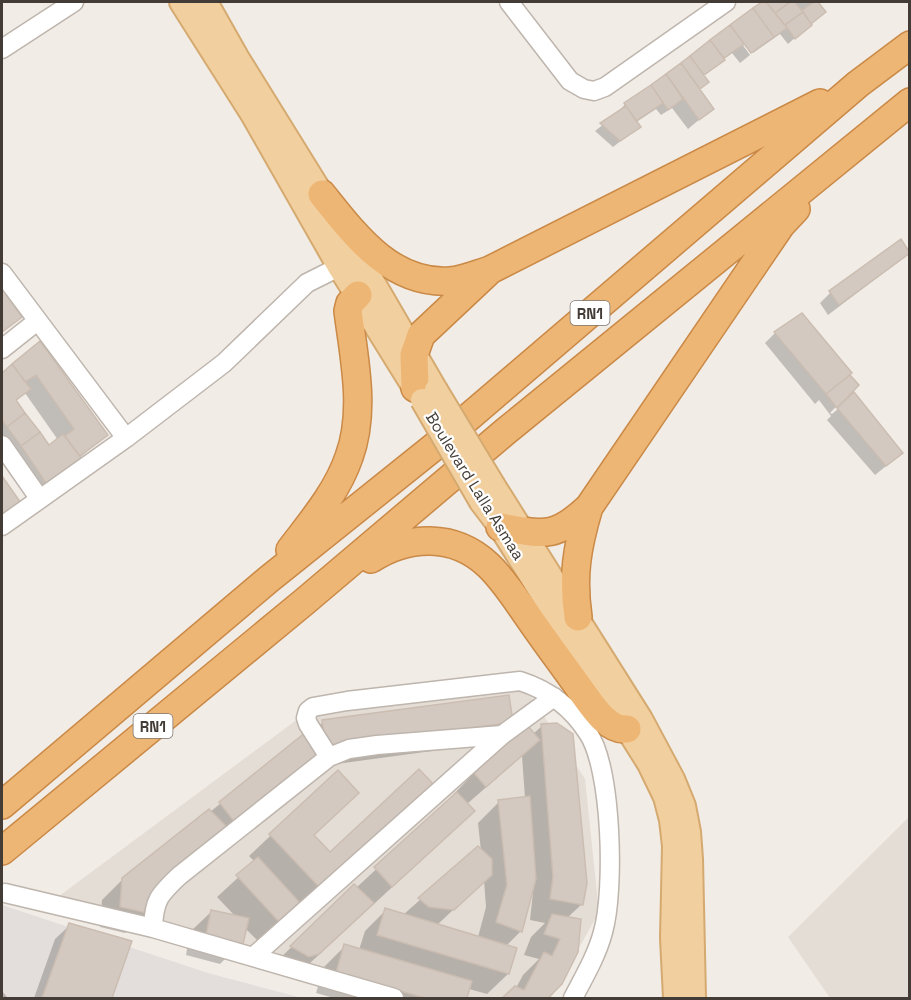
<svg xmlns="http://www.w3.org/2000/svg" width="911" height="1000" font-family="'Space Grotesk',sans-serif">
<style>
.residential{fill:#e4ddd5}
.industrial{fill:#e3dedb}
.shadow{fill:#0003;fill-rule:evenodd}
.building{fill:#d4c9c0;stroke:#cbbdb1;stroke-width:1.5}
.lines{fill:none;stroke-linecap:round;stroke-linejoin:round}
.minor-casing{stroke:#beb5ad;stroke-width:21}
.major-casing{stroke:#d5aa70;stroke-width:26}
.highway-casing{stroke:#ca8946;stroke-width:30}
.minor{stroke:#fff;stroke-width:18}
.major{stroke:#f2cf9e;stroke-width:22}
.highway{stroke:#edb675;stroke-width:27}
.major-bridge-casing{stroke:#d5aa70;stroke-width:26;stroke-linecap:butt}
.major-bridge{stroke:#f2cf9e;stroke-width:22}
.labels{text-anchor:middle;dominant-baseline:central;stroke-width:4.5;stroke-linejoin:round;paint-order:stroke}
.shield{fill:#fff;stroke:#7b7672;stroke-width:1.5}
.shield-label{font-size:15px;font-weight:bold;fill:#433c36}
.street-label{font-size:16px;fill:#433c36;stroke:#fff}
</style>
<rect width="100%" height="100%" fill="#f1ece6"/>
<path class="residential" d="M508 677 530 695 585 779 599 912 551 998H410L43 908 322 701Z
M909 817V998H830L788 937Z"/>
<path class="industrial" d="M2 905 208 973 302 998H2Z"/>
<path class="shadow" d="M764 2H816L824 12 788 44 780 34 753 53 744 41 742 44 750 55 740 63 732 53 702 76 707 82 699 90 712 109 688 129 672 108 661 115 656 109 635 123 639 127 613 147 595 131 619 112 625 104Z
M909 252 898 262 828 315 820 303 830 293Z
M2 290 20 316 2 333Z
M775 333 848 375 857 385 830 413 832 414 854 395 901 453 890 463 875 475 827 420 831 416 819 400 815 404 765 343Z
M40 343 106 435 37 495 15 454 2 436V373ZM25 393 58 440 48 447 15 402Z
M323 722H512L491 743 307 768 125 933 100 927 102 900 123 879 210 812 306 734 308 737Z
M542 726 581 905 567 918 560 983 546 998H504L516 988 523 975 539 959 524 955 531 937 545 923 530 920 533 892H531L521 931 506 946 508 974 487 994 469 989 466 998H334L316 993 324 967 345 946 359 950 365 931 386 910 403 915 478 848 481 851 478 823 499 802 525 798 522 756 467 804 473 811 452 832 297 975 288 977 270 968 354 886 356 888 455 796 454 794 474 773 533 734ZM484 881 486 907 478 937 437 925Z
M338 772 313 836 330 854 432 785 260 943 245 928 241 943 220 964 186 955 190 932 211 912 235 916 217 897 255 862 249 856Z
M70 925 130 942 111 998H34L55 939Z
M2 991 8 998H2Z"/>
<path class="building" d="M762 2H766L787 28 774 37 753 8Z
M766 2H788L789 3 775 13Z
M790 2H795L803 12 785 25 775 13Z
M814 2H818L826 12 811 24 802 10Z
M753 8 774 37 751 53 730 25Z
M803 12 812 25 795 39 785 25Z
M730 25 744 44 724 58 710 40Z
M710 40 725 60 704 75 690 56Z
M690 56 709 82 700 89 681 63Z
M681 63 714 109 699 120 666 74Z
M666 74 683 99 668 110 651 85Z
M651 85 663 103 636 121 624 103Z
M626 106 641 127 620 141 600 123Z
M901 239 910 253 839 305 829 291Z
M2 288 22 317 2 332Z
M802 313 852 373 826 394 774 332Z
M40 341 108 435 80 456 65 436 74 429 36 375 25 382 12 364Z
M12 364 31 389 16 400 25 413 7 427 2 420V373Z
M850 375 859 385 837 408 826 394Z
M854 392 903 453 886 466 837 408Z
M25 413 40 432 21 446 7 427Z
M40 432 49 445 63 434 81 458 75 463 76 465 48 486 21 446Z
M2 476 21 503 2 517Z
M509 695 513 722 326 748 322 720Z
M557 723 573 734 587 883 583 905 550 899 553 877 541 724Z
M527 725 540 740 486 787 473 772Z
M306 732 324 753 236 824 219 802Z
M419 769 434 785 321 889 269 834 338 770 359 793 314 835 330 852Z
M457 792 475 811 392 887 374 867Z
M530 796 536 879 522 932 496 922 507 885 498 800Z
M209 809 230 830 147 913 120 907 122 878Z
M478 846 492 859V875L454 910 429 907 418 898Z
M258 857 302 905 281 924 236 875Z
M354 884 374 903 319 954 309 957 290 946Z
M385 908 517 948 509 974 377 935Z
M211 910 249 918 243 944 206 935Z
M552 914 581 919 578 952 562 984 548 998H502L515 986 524 990 544 952 552 956 560 939 544 934Z
M69 923 132 941 112 998H42Z
M344 944 472 981 467 998H425L336 973Z"/>
<g class="lines">
<defs>
<path id="minor" d="M509 2 570 81 584 89 594 91 605 87 726 2
M2 49 74 2
M2 273 126 438
M2 349 36 322
M2 445 39 498
M2 526 126 438 224 363 307 283 339 267
M329 757 308 724 306 718 308 711 313 707 347 701 520 681C548 690 572 708 588 733 612 769 615 890 603 932 597 955 584 977 573 998
M5 893 153 928 394 998
M153 928C154 900 159 895 179 876L329 757 349 749 377 745 502 735
M254 956 502 735 554 697"/>
<path id="major" d="M181 2 252 114 339 267 416 391
M206 2 237 57 322 194 436 390
M494 486 641 719 673 779 684 806 689 832 691 859 694 998
M481 502 500 527 649 764 665 797 671 820 674 846 672 938 675 998"/>
<path id="highway" d="M322 194C354 234 391 285 450 281 463 280 477 274 490 270L820 103
M415 388 414 355 421 335 487 273
M500 527C543 534 554 540 589 507
M290 550C312 521 337 492 349 457 366 411 354 358 348 311L350 303 358 295
M371 559C408 535 454 533 488 565 503 579 515 598 527 615 544 640 563 665 580 689 591 704 607 731 627 729
M578 617C572 576 577 547 589 507L781 225 796 209
M2 805 269 579 435 446 858 84 910 45
M2 851 304 602 506 431 910 102"/>
</defs>
<use href="#minor" class="minor-casing"/>
<use href="#major" class="major-casing"/>
<use href="#highway" class="highway-casing"/>
<use href="#minor" class="minor"/>
<use href="#major" class="major"/>
<use href="#highway" class="highway"/>
<defs>
<path id="major-bridge" d="M436 390 494 486
M422 400 481 502"/>
</defs>
<use href="#major-bridge" class="major-bridge-casing"/>
<use href="#major-bridge" class="major-bridge"/>
</g>
<g class="labels">
<g class="shield">
<rect x="570.5" y="301" width="39" height="24" rx="4.5"/>
<rect x="133.5" y="714" width="39" height="24" rx="4.5"/>
</g>
<g class="shield-label">
<text x="590" y="313">RN1</text>
<text x="153" y="726">RN1</text>
</g>
<g class="street-label">
<text transform="translate(475 486) rotate(58)">Boulevard Lalla Asmaa</text>
</g>
</g>
<rect width="911" height="1000" fill="none" stroke="#433c36" stroke-width="6"/>
</svg>
